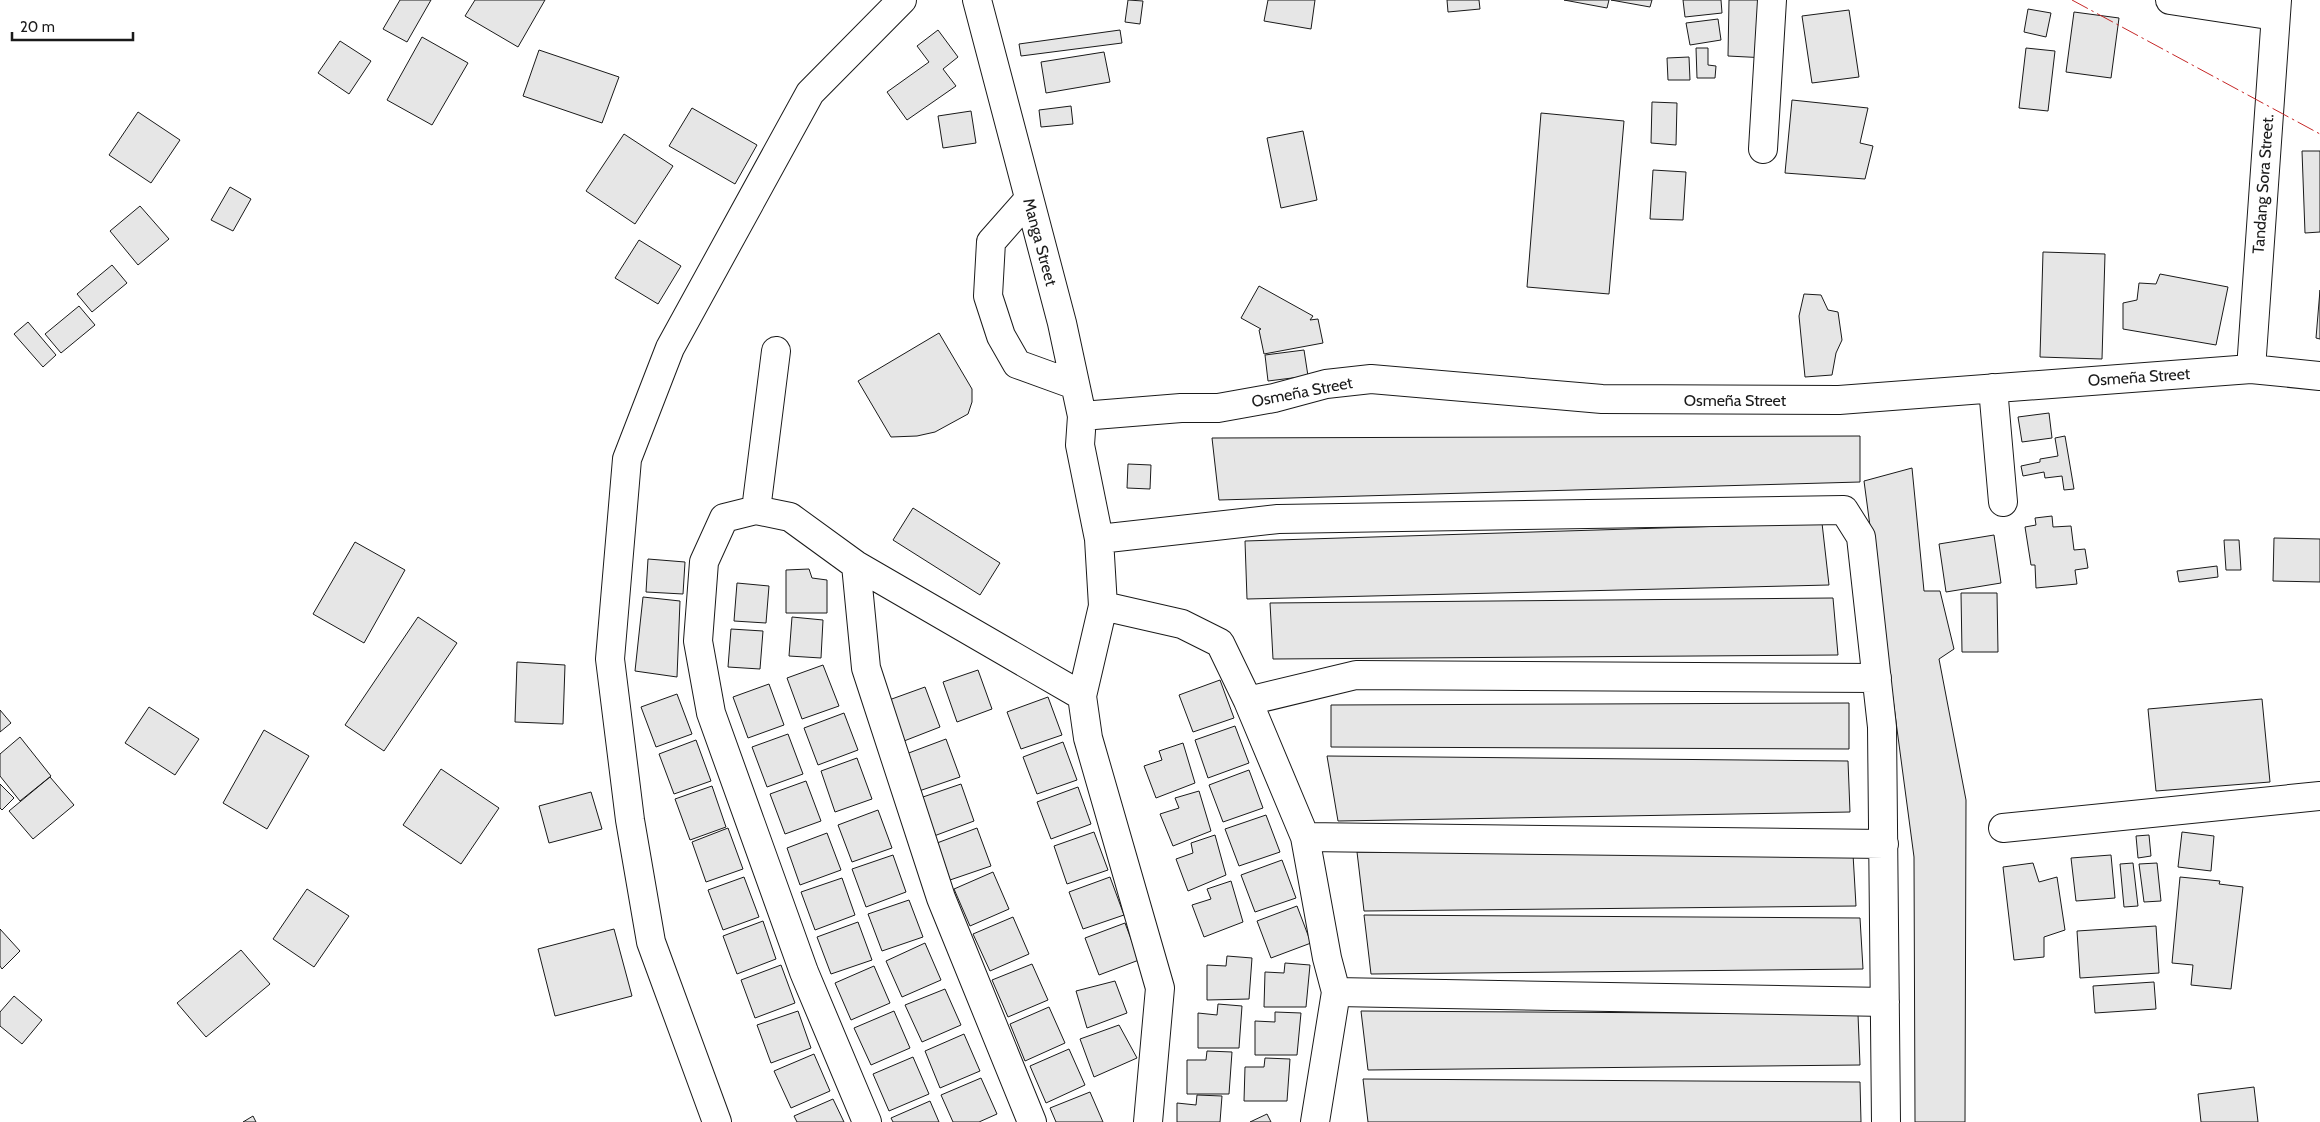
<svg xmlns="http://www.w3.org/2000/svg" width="2320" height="1122" font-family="Cabin,sans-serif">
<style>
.building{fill:#e6e6e6;stroke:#1a1a1a}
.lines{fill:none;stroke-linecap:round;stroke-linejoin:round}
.minor-casing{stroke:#1a1a1a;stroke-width:30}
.minor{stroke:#fff;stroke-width:28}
.power{stroke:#c62828;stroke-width:1;stroke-dasharray:18 4 2.5 4;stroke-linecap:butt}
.labels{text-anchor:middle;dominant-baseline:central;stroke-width:4;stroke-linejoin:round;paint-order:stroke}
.street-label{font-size:16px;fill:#1a1a1a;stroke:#fff}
</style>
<rect width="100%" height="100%" fill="#fff"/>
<path class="building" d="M400 0H431L407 42 383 29Z
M475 0H545L518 47 465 16Z
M1128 0 1143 1 1140 24 1125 22Z
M1268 0H1315L1311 29 1264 21Z
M1447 0H1479L1480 9 1448 12Z
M1564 0H1609L1607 8Z
M1611 0H1652L1650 7Z
M1683 0H1721L1722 13 1685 17Z
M1729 0H1769L1767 58 1728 56Z
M2028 9 2051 13 2046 37 2024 32Z
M1849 10 1859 77 1812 83 1802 16Z
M2074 12 2119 18 2111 78 2066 72Z
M1718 19 1721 40 1690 45 1686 23Z
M938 30 958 57 943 69 956 86 907 120 887 92 929 62 917 46Z
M1120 30 1122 43 1021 56 1019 44Z
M422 37 468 63 432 125 387 100Z
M340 41 371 61 349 94 318 73Z
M1696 48H1708V65L1716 66 1715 78H1697Z
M2026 48 2055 51 2048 111 2019 108Z
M539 50 619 77 602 123 523 96Z
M1104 52 1110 82 1046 93 1041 62Z
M1689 57 1690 80H1668L1667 58Z
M1792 100 1868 108 1860 143 1873 146 1865 179 1785 173Z
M1652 102 1677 103 1676 145 1651 143Z
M1071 106 1073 124 1041 127 1039 110Z
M692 108 757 145 735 184 669 146Z
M971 111 976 143 943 148 938 116Z
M138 112 180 140 151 183 109 155Z
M1541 113 1624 121 1609 294 1527 287Z
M1303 131 1317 200 1281 208 1267 138Z
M624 134 673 166 635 224 586 191Z
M2302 151H2320V232L2305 233Z
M1653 170 1686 172 1683 220 1650 219Z
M230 187 251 199 233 231 211 220Z
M140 206 169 239 138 265 110 231Z
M639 240 681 266 658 304 615 278Z
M2043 252 2105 254 2102 359 2040 357Z
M112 265 127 283 92 312 77 294Z
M2160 274 2228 287 2216 345 2123 329V303L2137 300 2139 283 2156 284Z
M1259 286 1313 316 1310 320 1318 319 1323 343 1264 354 1259 330 1261 329 1241 318Z
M2320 290V339L2316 338Z
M1804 294 1821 295 1828 310 1838 312 1842 340 1836 353 1832 375 1805 377 1799 316Z
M79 306 95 325 61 353 45 334Z
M28 322 56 355 43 367 14 334Z
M939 333 972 389V402L968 414 935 432 917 436 891 437 858 381Z
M1304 350 1308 376 1268 381 1265 355Z
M2049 413 2052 438 2022 442 2018 417Z
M1860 436V482L1219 500 1212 438Z
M2065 436 2074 489 2064 490 2062 476 2045 478 2044 472 2023 476 2021 466 2040 462V459L2058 456 2055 438Z
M1128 464 1151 465 1150 489 1127 488Z
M1912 468 1924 591H1940L1954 649 1939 659 1966 800 1965 1122H1915L1914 857 1864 481Z
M913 508 1000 563 980 595 893 540Z
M2052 516 2053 527 2071 526 2074 550 2085 549 2088 568 2075 570 2077 584 2036 588 2035 565H2031L2025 527 2036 525 2035 518Z
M1822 523 1829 585 1247 599 1245 541Z
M1994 535 2001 583 1946 592 1939 544Z
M2274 538 2320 539V582L2273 581Z
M2224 540H2239L2241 570H2226Z
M355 542 405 570 364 643 313 614Z
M648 559 685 562 683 594 646 592Z
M2217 566 2218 577 2179 582 2177 571Z
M809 569 812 578 827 580V613H786V570Z
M737 583 769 586 766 623 734 621Z
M1961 593H1997L1998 652H1962Z
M643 597 680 601 677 677 635 671Z
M1833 598 1838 655 1273 659 1270 603Z
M418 617 457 643 384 751 345 725Z
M792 617 823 620 821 658 789 656Z
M731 629 763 631 760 669 728 667Z
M517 662 565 665 563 724 515 722Z
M823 665 839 706 802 719 787 678Z
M978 670 992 709 957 722 943 682Z
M1220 680 1234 718 1193 732 1179 695Z
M769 684 784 725 748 738 733 697Z
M925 687 940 727 904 741 889 700Z
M677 694 692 734 656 747 641 707Z
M1048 697 1062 735 1021 749 1007 712Z
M2262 699 2270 782 2156 791 2148 709Z
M1849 703V749L1331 747V705Z
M149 707 199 739 175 775 125 743Z
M0 710 11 723 0 732Z
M844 713 858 750 818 765 804 728Z
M1235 726 1249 763 1208 778 1195 740Z
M264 730 309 756 267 829 223 803Z
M788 734 803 774 767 787 752 747Z
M20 737 51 776 20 801 0 776V754Z
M946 739 960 777 919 791 906 754Z
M696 740 711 781 674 794 659 754Z
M1063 742 1077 780 1037 794 1023 757Z
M1183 743 1195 783 1156 798 1144 766 1162 760 1159 751Z
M1327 756 1848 761 1850 812 1338 821Z
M857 758 872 799 835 812 821 771Z
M441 769 499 808 461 864 403 825Z
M1249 770 1263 808 1223 822 1209 785Z
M50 777 74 805 33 839 9 811Z
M806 781 821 821 785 834 770 794Z
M0 784 14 798 2 810 0 808Z
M961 784 974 821 934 836 920 798Z
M712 786 726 827 690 840 675 799Z
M1078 787 1091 824 1051 839 1037 802Z
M1199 791 1211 831 1173 846 1160 814 1179 808 1175 798Z
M591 792 602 829 549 843 539 806Z
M878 810 892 848 852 862 838 825Z
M1266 815 1280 852 1239 866 1225 829Z
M728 828 743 869 706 882 692 842Z
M977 828 991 866 950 880 937 843Z
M1094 832 1108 870 1067 884 1054 846Z
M2182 832 2214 836 2211 871 2178 867Z
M827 833 841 870 800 885 787 848Z
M1215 835 1226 875 1188 891 1176 859 1193 853 1191 843Z
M2149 835 2151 856 2138 858 2136 836Z
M1357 852 1853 854 1856 906 1364 911Z
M893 855 906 892 866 907 852 869Z
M2111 855 2115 898 2076 901 2071 858Z
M1282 860 1296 898 1255 912 1241 875Z
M2033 863 2039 882 2057 877 2065 930 2044 937V957L2014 960 2003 867Z
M2133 863 2138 906 2124 907 2120 864Z
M2157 863 2161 901 2144 902 2139 864Z
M993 872 1009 909 970 926 954 889Z
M744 877 759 917 723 930 708 890Z
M1110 877 1124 915 1083 929 1069 892Z
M2180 877 2220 881 2219 884 2243 887 2231 989 2191 985 2193 965 2172 963Z
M842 878 855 915 815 930 801 892Z
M1231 881 1243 922 1204 937 1192 905 1211 899 1207 889Z
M307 889 349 916 314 967 273 939Z
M909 900 923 937 882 951 868 914Z
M1297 906 1311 943 1271 958 1257 921Z
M1364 915 1860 918 1863 969 1371 974Z
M1013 917 1029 954 990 971 973 934Z
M763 921 776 959 737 974 723 936Z
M858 922 872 960 831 974 817 937Z
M1125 923 1139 960 1099 975 1085 938Z
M2156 926 2159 973 2080 978 2077 931Z
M0 929 20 951 2 969 0 966Z
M614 929 632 996 555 1016 538 949Z
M925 943 941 980 902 997 886 961Z
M241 950 270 984 206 1037 177 1003Z
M1227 956 1252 958 1249 999 1207 1000V965L1226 966Z
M1285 963 1310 965 1306 1007H1264L1265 972 1284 973Z
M1032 964 1048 1000 1008 1017 992 980Z
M781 965 795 1003 755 1018 741 980Z
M874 966 890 1003 851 1020 835 983Z
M1115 981 1127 1013 1087 1028 1076 991Z
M2154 982 2156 1009 2095 1013 2093 986Z
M945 989 961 1025 922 1042 905 1005Z
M14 996 42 1020 22 1044 0 1026V1012Z
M1218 1004 1242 1006 1239 1048H1198V1013L1217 1015Z
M1049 1007 1065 1043 1025 1061 1010 1024Z
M798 1011 811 1048 771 1063 757 1025Z
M894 1011 910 1048 871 1065 854 1028Z
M1361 1011 1858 1014 1860 1065 1368 1070Z
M1275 1012 1301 1013 1297 1055H1255V1021L1275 1022Z
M1119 1025 1137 1058 1094 1077 1080 1039Z
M964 1034 980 1071 940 1088 925 1051Z
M1069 1049 1085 1085 1046 1103 1030 1066Z
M1207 1051 1232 1052 1229 1094H1187V1060H1206Z
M814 1054 830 1091 791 1108 774 1071Z
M913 1057 929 1094 889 1111 873 1074Z
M1265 1058 1290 1059 1287 1101H1244L1245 1067H1264Z
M981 1078 997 1114 979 1122H953L941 1095Z
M1363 1079 1860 1082 1861 1122H1368Z
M2254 1087 2258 1122H2201L2198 1094Z
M1090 1092 1103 1122H1056L1050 1108Z
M1197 1095 1222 1096 1220 1122H1177V1103L1196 1105Z
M833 1099 844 1122H797L794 1116Z
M930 1101 939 1122H893L891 1118Z
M1267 1114 1271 1122H1250Z
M253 1116 256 1122H243Z"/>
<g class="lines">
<defs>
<path id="minor" d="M977 0 1062 323 1082 416 1181 408H1218L1274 398 1326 384 1371 379 1602 399 1839 400 2251 369 2320 376
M2170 0 2275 16
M1763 149 1772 0
M1029 199 991 242 988 296 1001 336 1017 364 1075 385
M2251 369 2277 0
M1993 388 2003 502
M1082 416 1080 445 1099 539 1103 606 1182 624 1220 643 1248 701 1305 837 1327 958 1336 992 1315 1122
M756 510 776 351
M1099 539 1278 519 1844 510 1861 537 1882 727 1886 1122
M856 565 866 668 941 898 1032 1122
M1103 606 1082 696 1088 738 1160 988 1148 1122
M1248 701 1356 675 1877 678
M2003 828 2320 796
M1305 837 1884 844
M1336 992 1885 1002
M717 1122 651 942 630 820 610 659 627 459 670 348 810 93 902 0
M867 1122 804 972 711 713 698 641 704 562 724 518 756 510 790 517 856 565 1082 696"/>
</defs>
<use href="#minor" class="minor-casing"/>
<use href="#minor" class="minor"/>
<path class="power" d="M2072 0 2320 134"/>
</g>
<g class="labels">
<g class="street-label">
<text transform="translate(2263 184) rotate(-86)">Tandang Sora Street.</text>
<text transform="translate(1040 242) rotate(75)">Manga Street</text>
<text transform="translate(2139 377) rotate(-4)">Osmeña Street</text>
<text transform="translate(1302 392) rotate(-11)">Osmeña Street</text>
<text x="1735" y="400">Osmeña Street</text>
</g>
</g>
<path d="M12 32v8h121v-8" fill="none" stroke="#1a1a1a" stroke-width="2.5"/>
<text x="20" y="32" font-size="15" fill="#1a1a1a" stroke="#ffffff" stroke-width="4" paint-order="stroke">20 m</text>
</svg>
